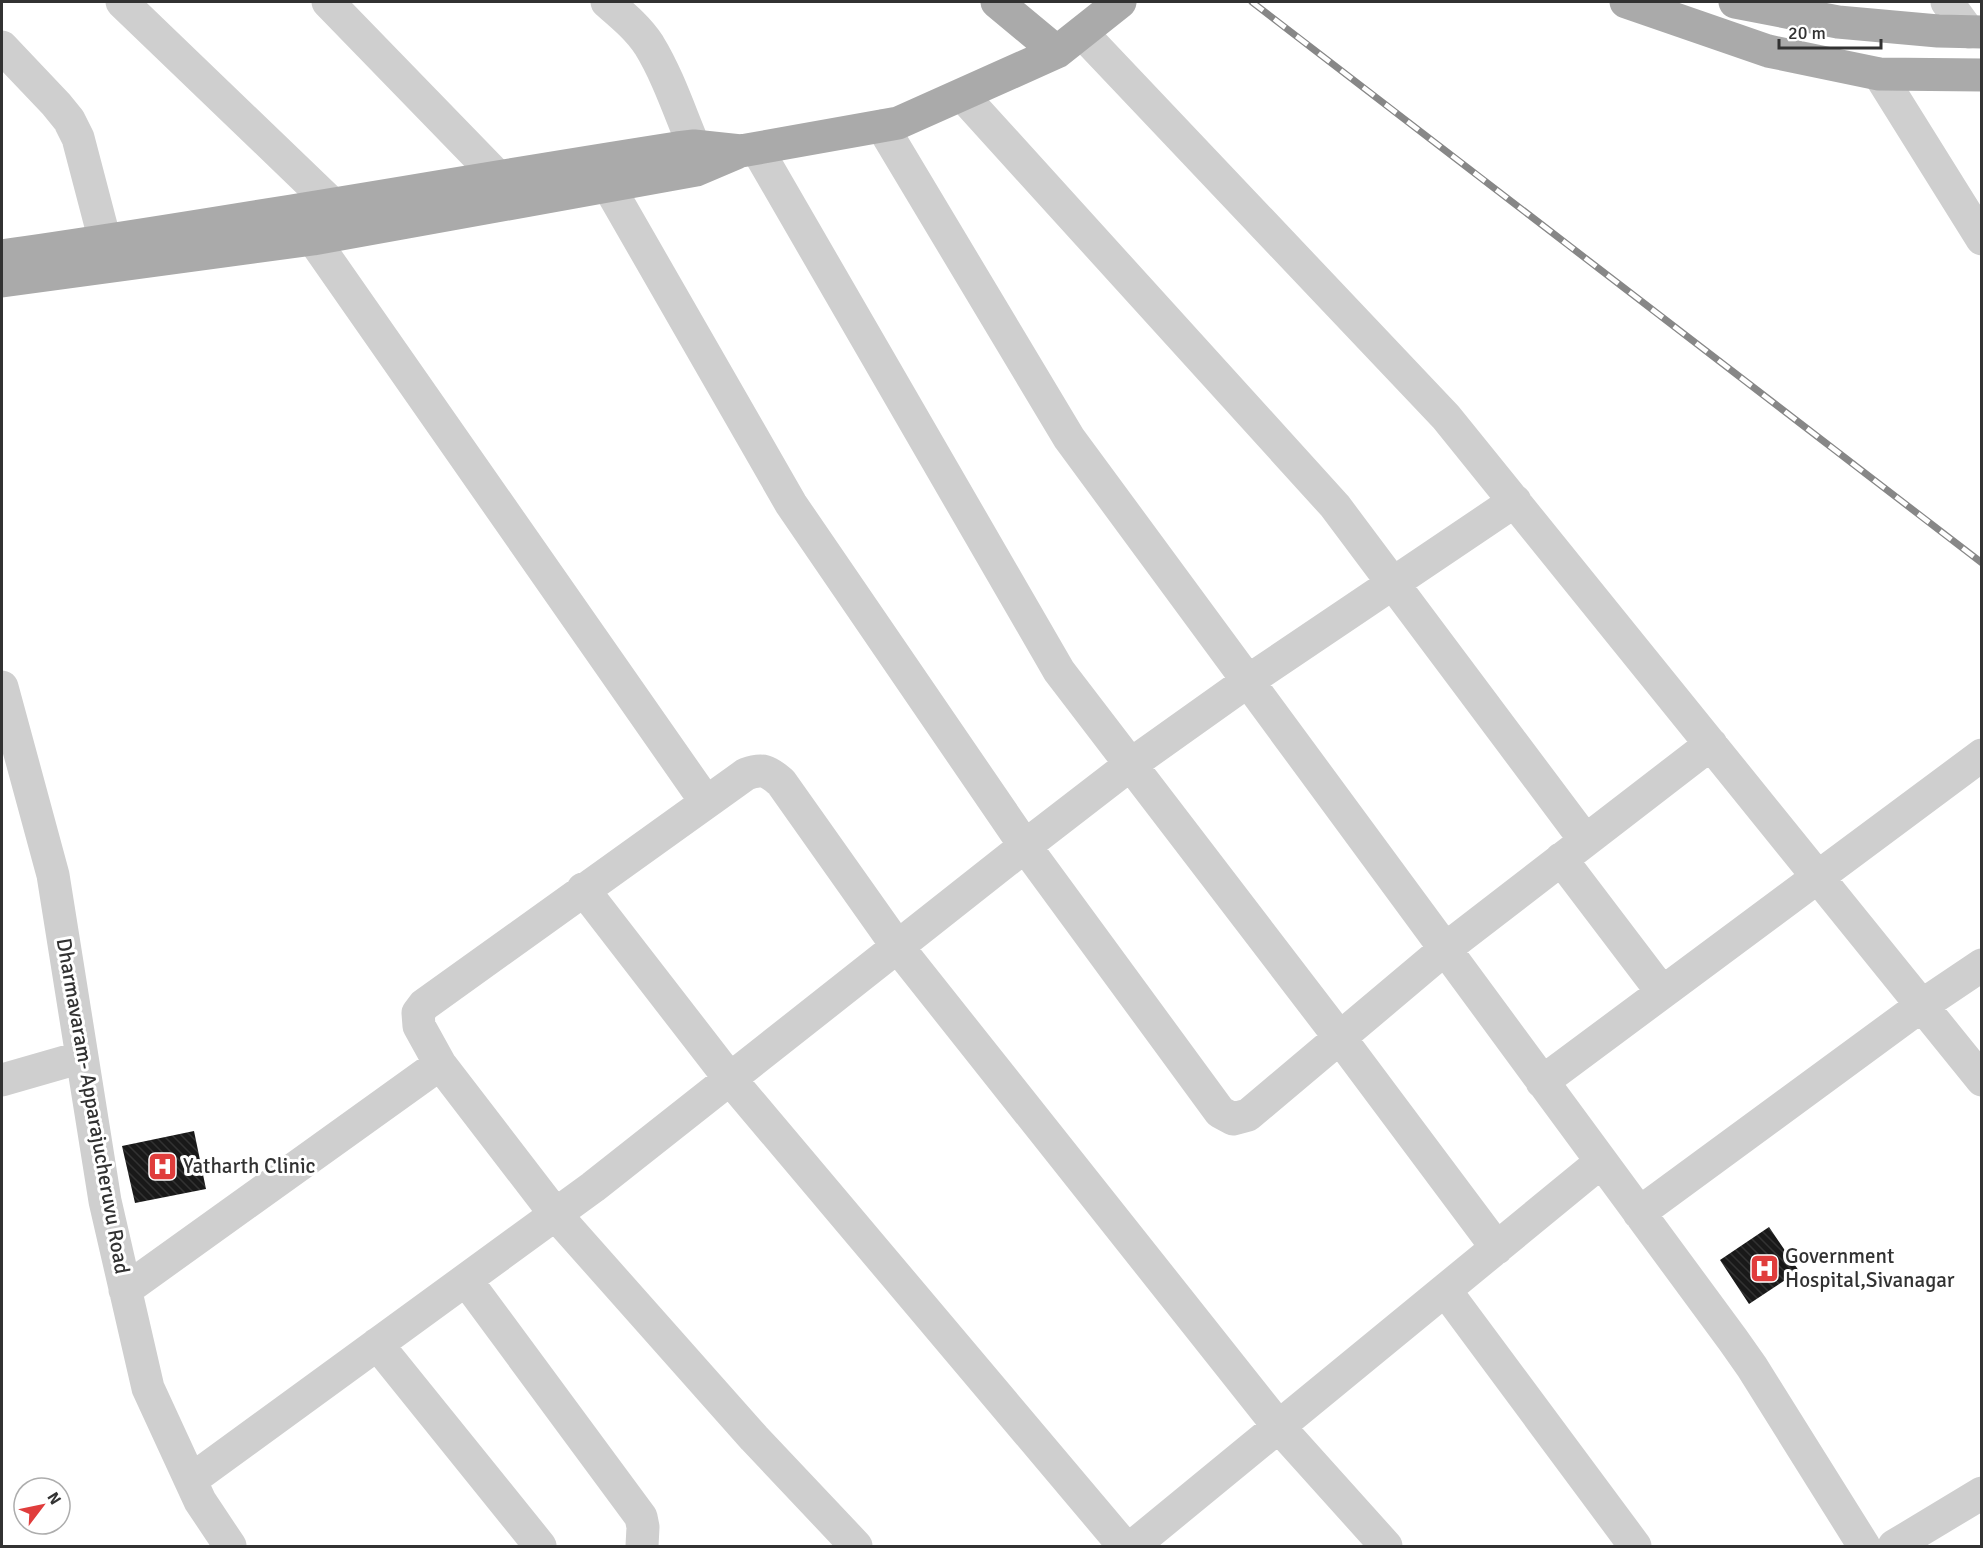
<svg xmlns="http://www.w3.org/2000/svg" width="1983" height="1548" font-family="Signika,sans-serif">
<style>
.building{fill:url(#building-back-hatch)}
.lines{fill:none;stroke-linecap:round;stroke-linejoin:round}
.minor{stroke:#cfcfcf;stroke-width:33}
.major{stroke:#aaa;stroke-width:33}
.rail-casing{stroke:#878787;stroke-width:7}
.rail{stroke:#fff;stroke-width:4.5;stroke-dasharray:14;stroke-linecap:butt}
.labels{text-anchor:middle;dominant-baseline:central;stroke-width:6;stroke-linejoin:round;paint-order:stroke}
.street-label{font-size:21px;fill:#323232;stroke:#fff}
.poi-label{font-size:21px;fill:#323232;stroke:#fff;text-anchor:start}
</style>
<defs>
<pattern id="building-back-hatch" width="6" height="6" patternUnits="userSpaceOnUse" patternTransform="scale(1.5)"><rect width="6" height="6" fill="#191919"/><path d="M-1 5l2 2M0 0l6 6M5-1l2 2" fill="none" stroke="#323232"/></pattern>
</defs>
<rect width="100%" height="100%" fill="#fff"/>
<path class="building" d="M194 1131 206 1189 135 1203 122 1146Z
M1769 1227 1799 1271 1749 1304 1720 1260Z"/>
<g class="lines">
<path class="minor" d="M122 2 332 204
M328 2 497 176
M607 2C622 15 638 28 649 45 668 76 680 113 694 146
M1947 2 1969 32
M1082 33 1446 417 1982 1080
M2 47 56 104 69 120 78 138 105 241
M1879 74 1982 239
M963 96 1335 506 1585 840
M882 126 1069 438 1733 1340 1752 1367 1864 1546
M757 149 1059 671 1340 1038 1497 1248
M609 187 791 504 1025 846 1220 1112 1233 1119 1248 1115 1445 949 1711 744
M313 239 706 802
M2 687 53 875 105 1201 148 1388 200 1501 230 1546
M1561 859 1662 992
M583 889 730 1079 1124 1546
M2 1080 82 1057
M1542 1082 1982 755
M1639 1213 1921 1006 1982 965
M466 1280 641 1517 643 1527 642 1546
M125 1290 440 1064
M1445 1290 1635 1546
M377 1344 540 1546
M191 1480 593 1187 1025 846 1130 765 1248 681 1515 501
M856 1546 754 1438 556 1215 440 1064 419 1026 418 1013 424 1005 746 774C763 768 768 771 781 782L897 946 1279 1427 1386 1546
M1133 1546 1601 1162
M1894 1546 1982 1493"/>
<path class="major" d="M997 2 1057 52
M1626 2 1768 51 1879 74 1982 75
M1735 2 1838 22 1938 31 1982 32
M2 256C227 224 452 183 677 148L694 146 741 151 898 123 1057 52 1120 2
M2 281 313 239 696 170 736 153"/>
<defs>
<path id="rail" d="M1252 2 1982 563"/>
</defs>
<use href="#rail" class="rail-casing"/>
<use href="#rail" class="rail"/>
</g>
<defs>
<symbol id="hospital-square" viewBox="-11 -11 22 22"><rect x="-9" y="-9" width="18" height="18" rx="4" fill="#e03d3c" stroke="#fff"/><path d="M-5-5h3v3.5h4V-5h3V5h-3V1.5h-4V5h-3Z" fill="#fff"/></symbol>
</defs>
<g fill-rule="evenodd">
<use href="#hospital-square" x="146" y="1150" width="33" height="33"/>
<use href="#hospital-square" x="1748" y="1252" width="33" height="33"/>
</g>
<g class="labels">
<g class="street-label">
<text transform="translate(93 1106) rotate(80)">Dharmavaram- Apparajucheruvu Road</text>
</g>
<g class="poi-label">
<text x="183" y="1166">Yatharth Clinic</text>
<text x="1785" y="1256">Government<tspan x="1785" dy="24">Hospital,Sivanagar</tspan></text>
</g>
</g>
<rect width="1983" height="1548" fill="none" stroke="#323232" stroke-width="6"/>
<g transform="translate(42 1506) rotate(58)"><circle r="28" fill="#ffffff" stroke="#adadad" stroke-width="1.5"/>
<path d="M0-4.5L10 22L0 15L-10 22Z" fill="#e03d3c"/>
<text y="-9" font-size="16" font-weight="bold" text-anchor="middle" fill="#323232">N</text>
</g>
<path d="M1779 39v9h102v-9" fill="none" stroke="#323232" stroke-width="3"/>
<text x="1788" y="39" font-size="18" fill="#323232" stroke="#ffffff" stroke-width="4.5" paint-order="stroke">20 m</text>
</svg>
